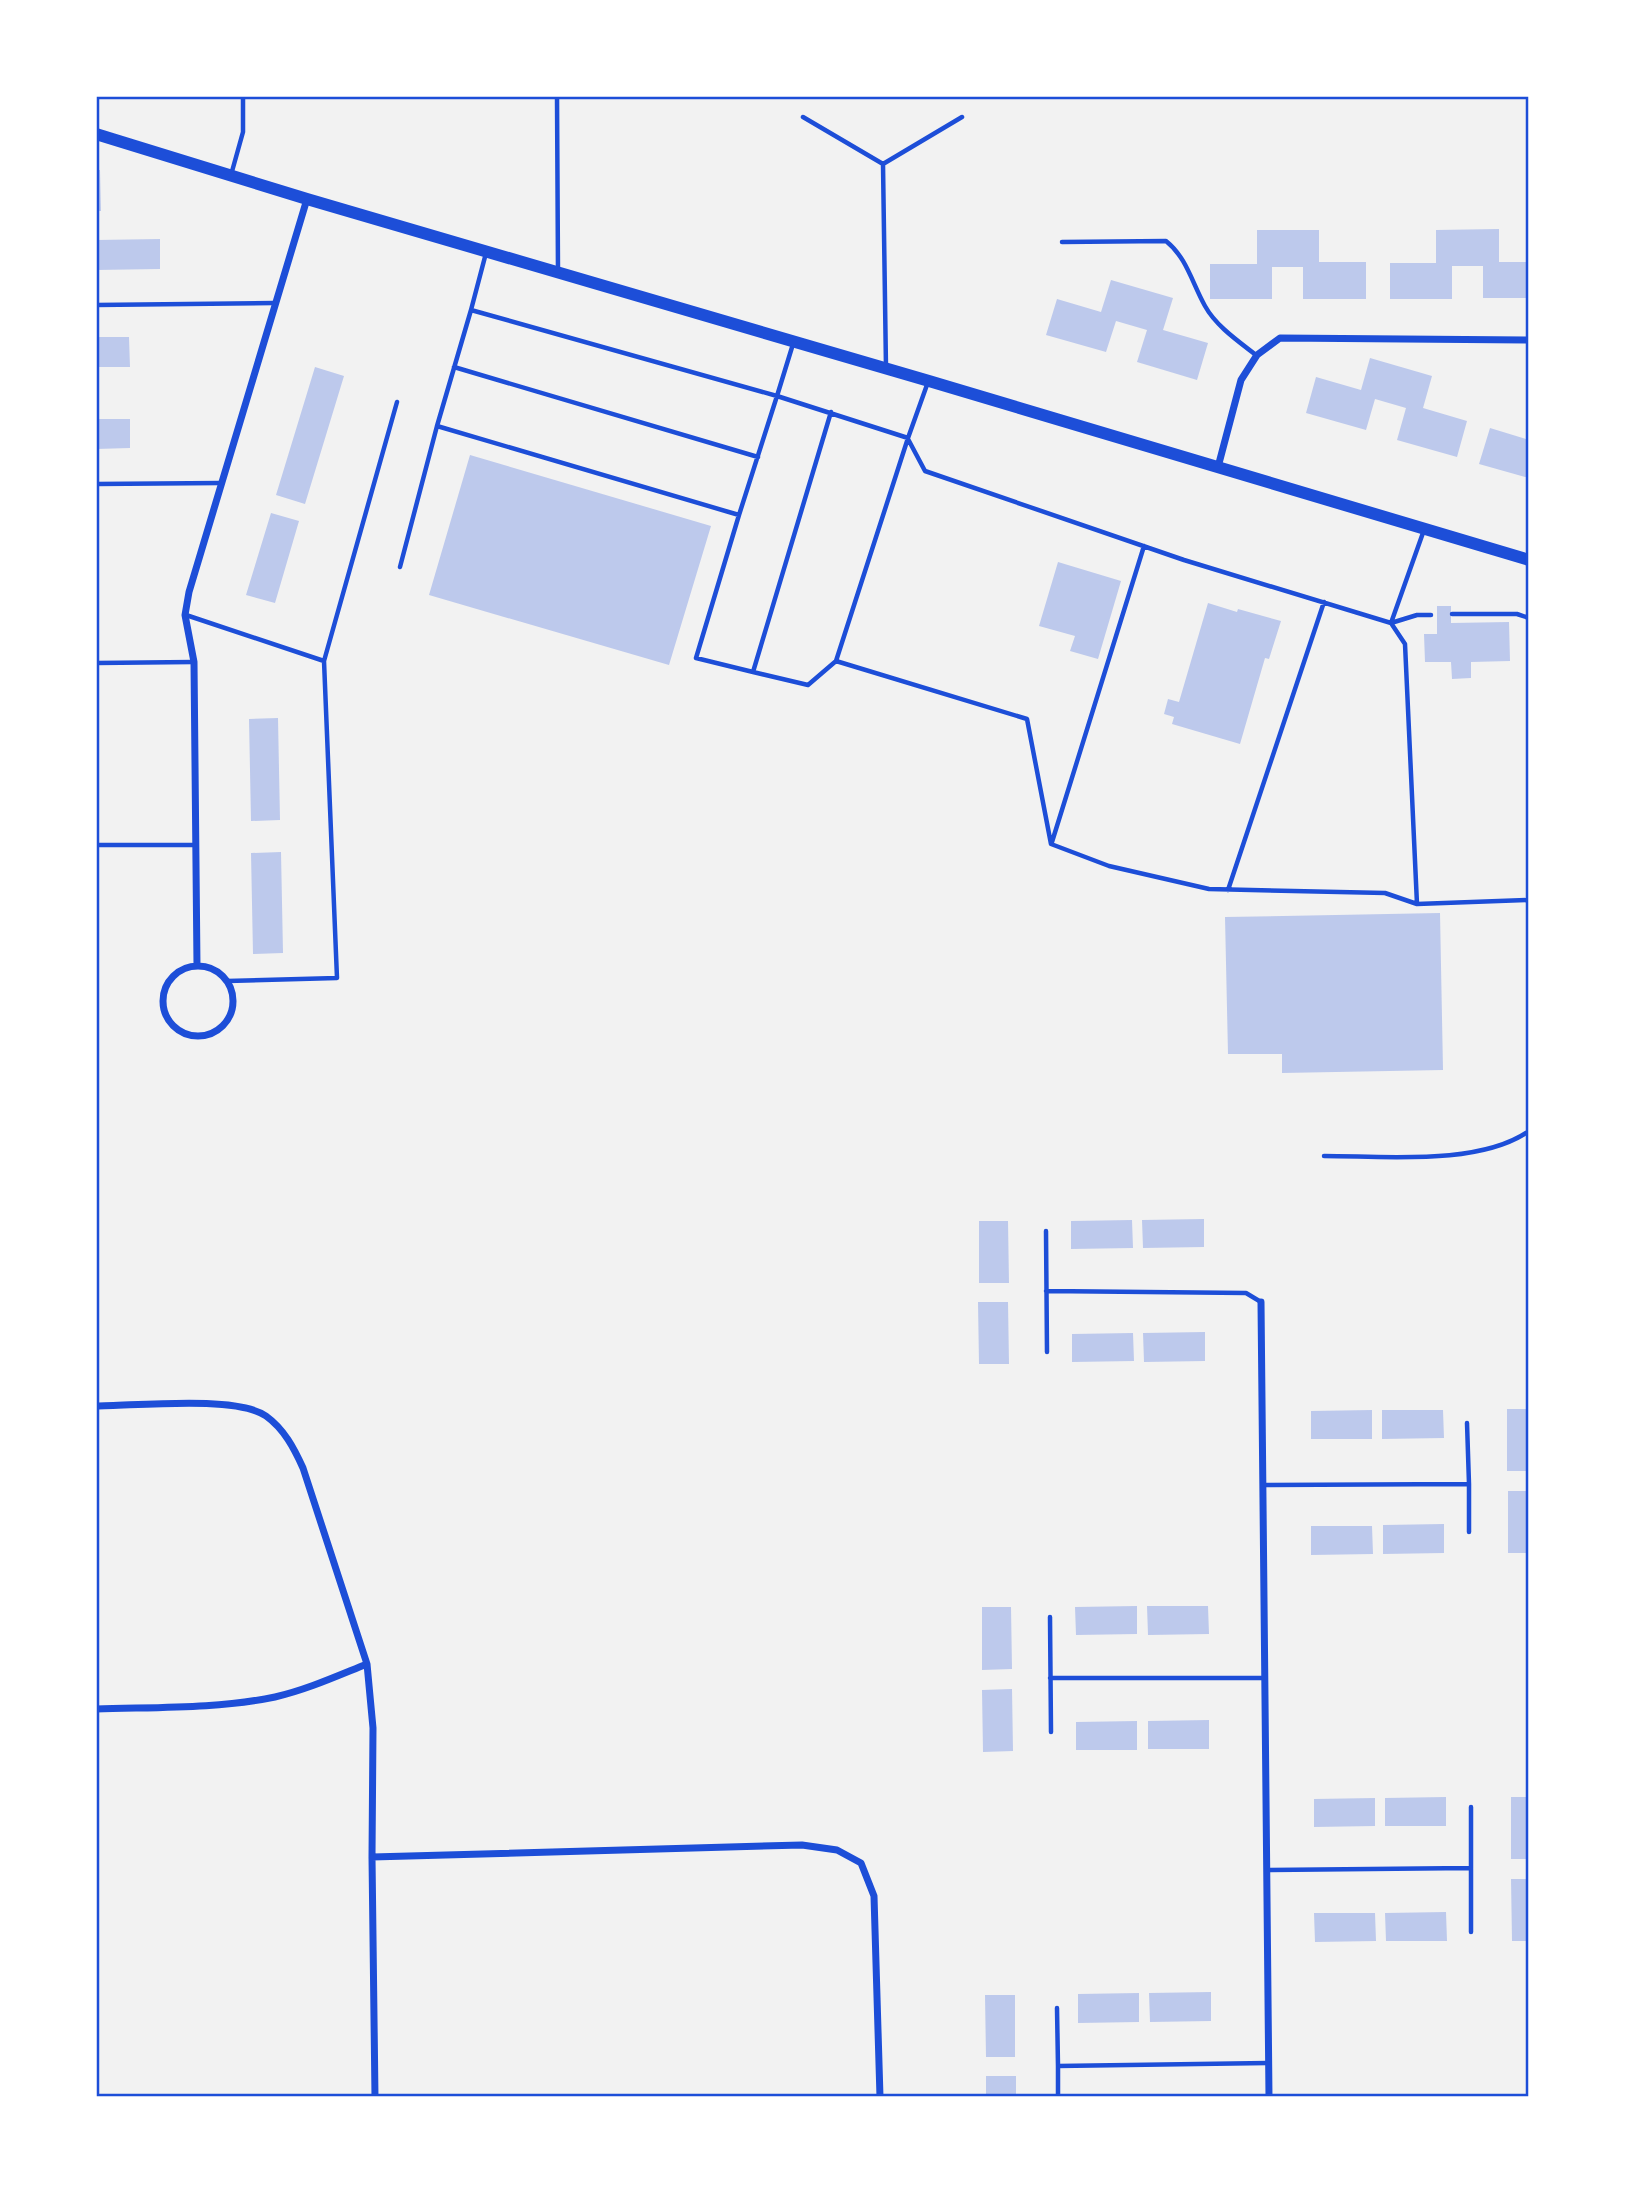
<svg xmlns="http://www.w3.org/2000/svg" width="1625" height="2193" font-family="'Sofia Sans Condensed',sans-serif">
<style>
.building{fill:#bdc9ec}
.lines{fill:none;stroke-linecap:round;stroke-linejoin:round}
.service{stroke:#1d4ed8;stroke-width:4.5}
.minor{stroke:#1d4ed8;stroke-width:7}
.primary{stroke:#1d4ed8;stroke-width:12}
.neatline{fill:none;stroke:#1d4ed8;stroke-width:2.5}
</style>
<rect width="100%" height="100%" fill="#f2f2f2"/>
<path class="building" d="M96 170H100L101 211H96Z
M1499 229V262H1529V298H1483V266H1452V299H1390V263H1436V230Z
M1257 230H1319V262H1366V299H1303V267H1272V299H1210V264H1257Z
M160 239V269L96 270V240Z
M1111 280 1173 298 1163 330 1208 343 1197 380 1137 362 1147 330 1116 321 1106 352 1046 335 1057 299 1101 312Z
M96 337H129L130 367H96Z
M1370 358 1432 376 1423 408 1467 421 1457 457 1397 440 1406 408 1375 399 1366 430 1306 413 1316 377 1361 390Z
M315 367 344 376 305 504 276 495Z
M96 419H130V448L96 449Z
M1490 428 1529 440V478L1479 464Z
M470 455 711 526 669 665 429 595Z
M271 513 299 521 275 603 246 595Z
M1058 562 1121 581 1098 659 1070 651 1075 636 1039 626Z
M1208 603 1237 612 1238 609 1281 621 1269 659 1265 658 1240 744 1172 724 1174 717 1164 714 1168 699 1179 702Z
M1437 606H1451V623L1509 622 1510 661 1471 662V678L1452 679 1451 662H1425L1424 634H1437Z
M278 718 280 820 251 821 249 719Z
M281 852 283 953 253 954 251 853Z
M1440 913 1443 1070 1282 1073V1054H1228L1225 917Z
M1204 1219V1247L1143 1248 1142 1220Z
M1132 1220 1133 1248 1071 1249V1221Z
M979 1221H1008L1009 1283H979Z
M978 1302H1008L1009 1364H979Z
M1205 1332V1361L1144 1362 1143 1333Z
M1133 1333 1134 1361 1072 1362V1334Z
M1507 1409H1529V1471H1507Z
M1372 1410V1439H1311V1411Z
M1382 1410H1443L1444 1438 1382 1439Z
M1508 1491H1529V1553H1508Z
M1444 1524V1553L1383 1554V1525Z
M1311 1526H1372L1373 1554 1311 1555Z
M1137 1606V1634L1076 1635 1075 1607Z
M1147 1606H1208L1209 1634 1148 1635Z
M982 1607H1011L1012 1669 982 1670Z
M1012 1689 1013 1751 983 1752 982 1690Z
M1209 1720V1749H1148V1721Z
M1137 1721V1750H1076V1722Z
M1446 1797V1826H1385V1798Z
M1511 1797H1529V1859H1511Z
M1375 1798V1826L1314 1827V1799Z
M1511 1879H1529V1941H1512Z
M1446 1912 1447 1941H1386L1385 1913Z
M1314 1913H1375L1376 1941 1315 1942Z
M1211 1992V2021L1150 2022 1149 1993Z
M1139 1993V2022L1078 2023V1994Z
M985 1995H1015V2057H986Z
M986 2076H1016V2097H986Z"/>
<g class="lines">
<path class="service" d="M557 96 558 272
M803 117 883 164 886 368
M883 164 962 117
M231 175 243 132V96
M1062 242 1166 241C1187 258 1192 283 1205 306 1216 326 1238 341 1256 355
M486 253 471 310 777 396 793 344
M96 305 274 303
M471 310 437 426 739 515 777 396 908 438 928 382
M454 367 758 457
M908 438 836 661 1027 719 1051 844 1109 866 1209 889 1385 893 1417 904
M908 439 925 471 1184 560 1391 623 1424 530
M96 484 221 483
M739 515 696 658 753 672 831 412
M400 567 437 426
M1452 614H1517L1529 618
M186 615 324 661 397 402
M1431 615H1417L1391 623 1405 644 1417 904 1529 900
M96 663 193 662
M753 672 808 685 836 661
M1052 842 1144 546
M96 845H196
M1228 890 1324 602
M227 981 337 978 324 661
M1324 1156C1384 1156 1479 1166 1529 1131
M1046 1231 1047 1352
M1046 1291 1246 1293 1261 1302
M1467 1423 1469 1484
M1264 1485 1469 1484V1532
M1050 1617 1051 1732
M1050 1678H1265
M1267 1870 1471 1868
M1471 1932V1807
M1057 2008 1058 2066 1268 2063
M1058 2066V2097"/>
<path class="minor" d="M1218 467 1241 380 1257 355 1280 338 1529 340
M197 966 194 662 185 615 189 592 307 199
M163 1001a35 35 0 1 1 70 0a35 35 0 1 1-70 0Z
M1261 1302 1269 2097
M96 1406C135 1406 236 1395 266 1416 284 1429 294 1448 303 1468L367 1664 373 1728 372 1857 375 2097
M96 1709C156 1707 216 1709 275 1697 306 1690 337 1676 367 1664
M372 1857 802 1845 837 1850 861 1863 874 1896 880 2097"/>
<path class="primary" d="M96 134 307 199 929 381 1529 560"/>
</g>
<rect width="1625" height="2193" fill="none" stroke="#ffffff" stroke-width="196"/>
<rect x="98" y="98" width="1429" height="1997" class="neatline"/>
</svg>
